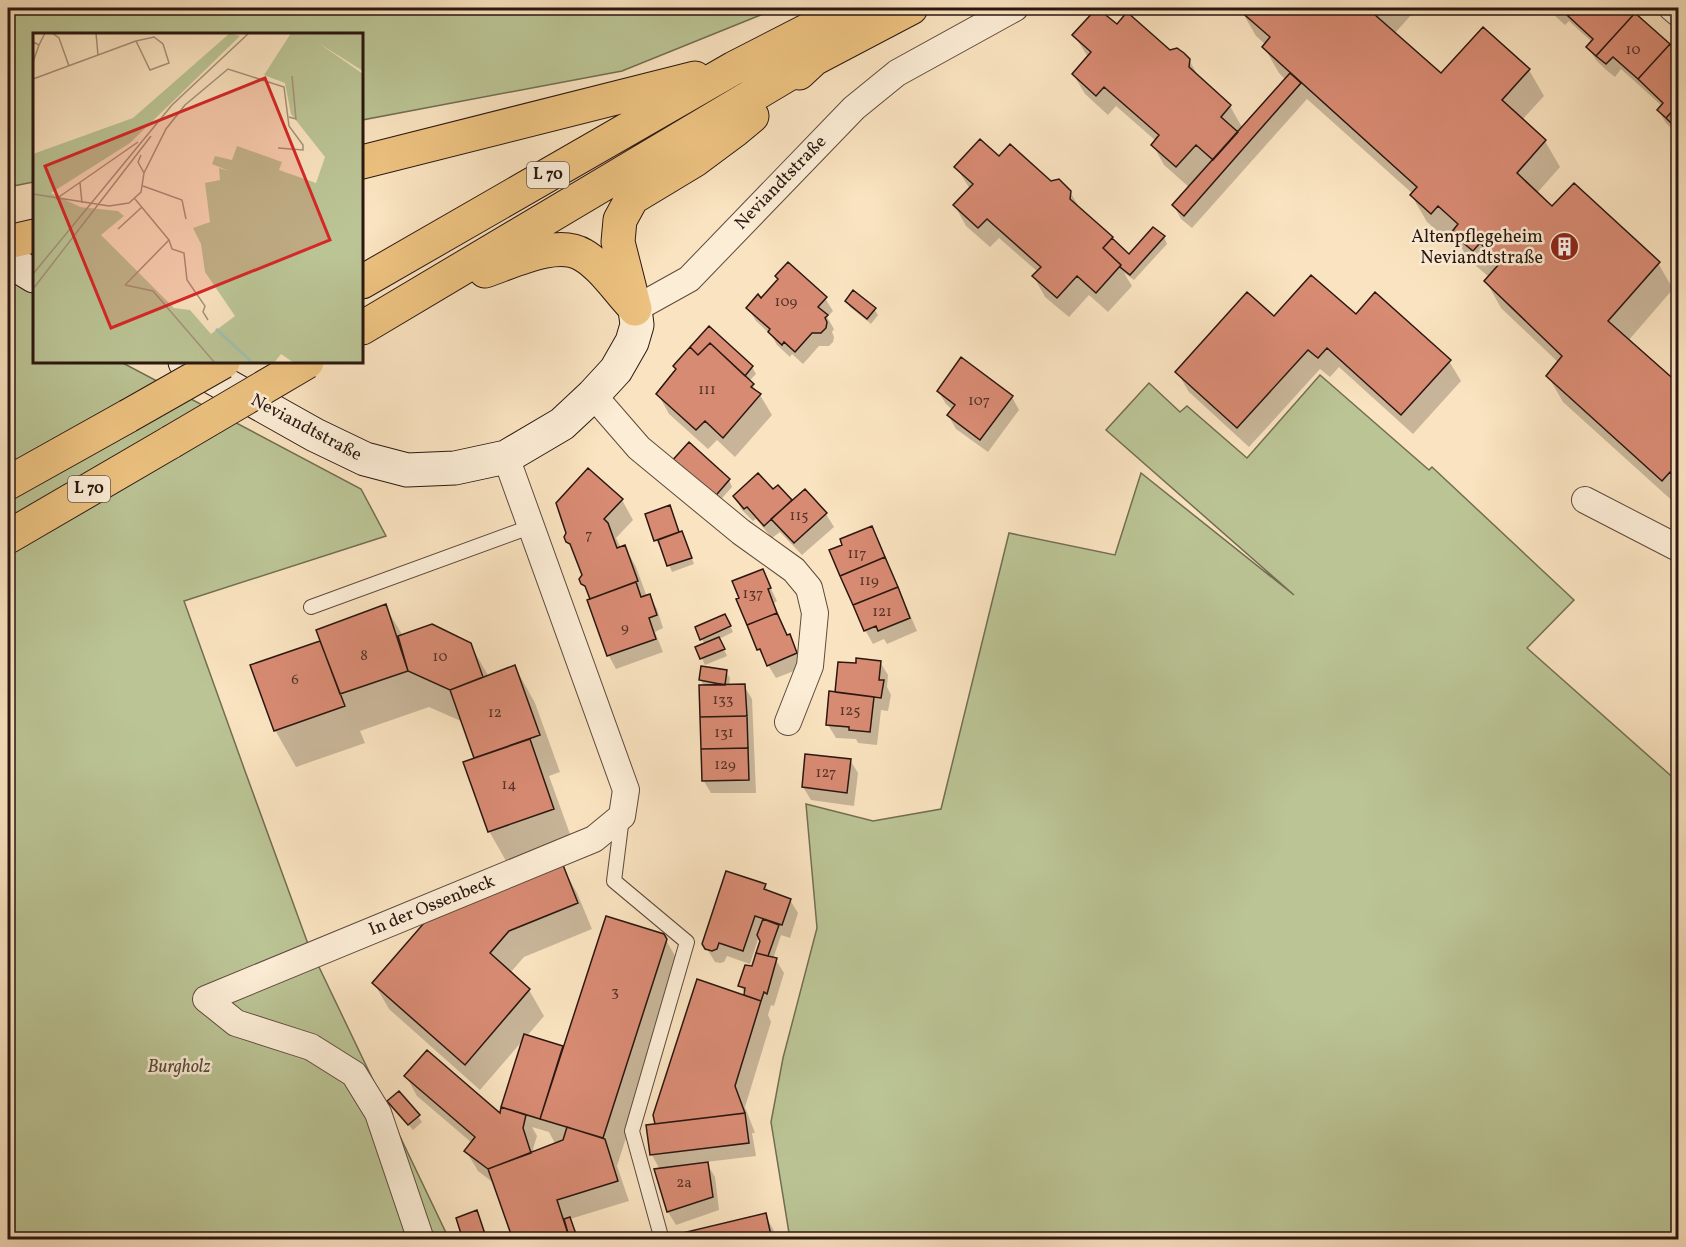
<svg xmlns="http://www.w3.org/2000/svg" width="1686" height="1247" font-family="Vollkorn,serif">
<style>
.green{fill:#bbc495;stroke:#726e52;stroke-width:1.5}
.shadow{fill:#0003;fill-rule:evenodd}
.building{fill:#d88b73;stroke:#2a1710;stroke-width:1.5}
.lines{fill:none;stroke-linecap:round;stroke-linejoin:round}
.lane-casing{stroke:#5e4a3c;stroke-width:16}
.street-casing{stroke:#5e4a3c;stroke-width:28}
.secondary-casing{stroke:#2a1710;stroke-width:35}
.highway-casing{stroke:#2a1710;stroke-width:35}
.lane{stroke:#fcedd6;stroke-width:14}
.street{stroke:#fcedd6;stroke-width:26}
.secondary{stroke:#fcedd6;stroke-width:33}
.highway{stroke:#edc280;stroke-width:33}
.highway-bridge-casing{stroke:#2a1710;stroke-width:35;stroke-linecap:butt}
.highway-bridge{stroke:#edc280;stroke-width:33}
.labels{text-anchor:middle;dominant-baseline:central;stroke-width:5;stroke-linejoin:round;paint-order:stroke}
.number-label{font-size:15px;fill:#563429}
.shield{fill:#fcedd6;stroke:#69574b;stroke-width:1.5}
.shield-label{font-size:16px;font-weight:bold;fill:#2a1710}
.street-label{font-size:18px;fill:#2a1710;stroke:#fcedd6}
.poi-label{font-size:18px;fill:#2a1710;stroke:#fcedd6;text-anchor:end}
.park-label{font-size:18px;font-style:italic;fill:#564b38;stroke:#fcedd6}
.inset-river{fill:none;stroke:#9fbfad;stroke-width:3}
.inset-road{fill:none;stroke:#a7917a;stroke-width:1.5}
.view{fill:#d62828;fill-opacity:0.15;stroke:#d62828;stroke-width:3}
.inset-edge{fill:none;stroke:#2a1710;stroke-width:3}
</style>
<rect width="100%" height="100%" fill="#fae3c0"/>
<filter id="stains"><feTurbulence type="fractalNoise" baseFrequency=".00333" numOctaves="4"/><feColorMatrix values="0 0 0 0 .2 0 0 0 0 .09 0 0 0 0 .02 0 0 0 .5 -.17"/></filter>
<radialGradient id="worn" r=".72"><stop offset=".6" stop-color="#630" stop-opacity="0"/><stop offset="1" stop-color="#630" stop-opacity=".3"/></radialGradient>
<path class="green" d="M8 8H778L622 71 362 120V34H34V182L8 187Z
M8 243 34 271V362H121L361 489 386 536 184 601 245 771 308 944 449 1239H8Z
M1320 375 1429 470 1432 467 1574 600 1527 648 1678 782V1239H790L771 1122 783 1058 817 928 806 804 873 821 941 809 1009 533 1115 555 1141 473 1294 595 1106 430 1149 383 1180 412 1187 406 1247 458Z"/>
<path class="shadow" d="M1243 8H1410L1413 13 1394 34 1441 75 1529 70 1544 96 1522 120 1545 141 1560 167 1537 193 1552 208 1658 263 1673 289 1628 341 1678 385V506L1563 402 1548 376 1559 363 1501 308 1486 281 1489 277 1468 259 1453 233 1447 239 1427 222 1412 196 1413 194 1307 99 1192 228 1181 219 1174 206 1190 188 1164 165 1153 145 1156 141 1116 106 1108 115 1085 94 1073 74 1088 57 1074 35 1117 26 1189 60 1200 79 1230 106 1243 129 1286 80 1279 73 1264 47 1266 45 1256 36 1241 10Z
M1546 8H1627L1678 54V135L1666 123 1658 110 1662 106 1621 69 1615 77 1605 69 1596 60 1588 47 1592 42 1569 21 1565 25Z
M999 158 1070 192 1081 210 1129 256 1164 237 1167 244 1134 280 1124 273 1132 286 1108 312 1089 295 1069 317 1045 297 1034 277 1038 272 999 238 990 247 966 226 955 206 970 189 956 167Z
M825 298 833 311 827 317 834 329 832 332 834 337 833 342 829 346H819L803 364 792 354 790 357 777 345 772 336 756 321 748 308 762 300Z
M846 301 874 309 878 315 871 324 850 307Z
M1356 316 1449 361 1461 381 1413 434 1339 367 1330 377 1320 369 1249 447 1189 392 1177 372 1274 318Z
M709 328 752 367 756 374 749 381 760 395 772 415 735 457 717 440 708 449 669 414 658 394Z
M938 391 1012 397 1019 410 988 452 956 429 948 415 953 410 946 404Z
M689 444 729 480 732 487 716 505Z
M778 487 792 502 805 491 826 514 834 527 802 555 780 532 772 538 756 519 753 521 742 510 735 497 773 492Z
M622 500 633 520 616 538 621 548 625 547 636 567 647 597 649 596 657 609 663 628 655 632 663 652 616 669 609 656 589 601 592 600 583 583V575L576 556 568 541Z
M673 513 680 534 682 533 685 539 694 564 672 572 661 546H659L656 540Z
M871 527 879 541 917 631 887 644 884 639 873 644 865 630 844 546Z
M762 571 777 601 774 603 788 636 796 649 804 667 776 678 759 650 738 600Z
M385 606 403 636 470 644 489 677 515 667 535 703 560 772 549 776 574 845 510 868 489 831 476 758 463 722 429 707 360 731 365 743 296 767 275 730 252 666 321 642Z
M728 621 733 632 719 639 727 656 705 665 697 648 705 644 702 639Z
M880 662 888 675 887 687 891 695 888 711 881 710 877 745 858 743 856 739 836 738 828 725 836 693Z
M726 672 730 678 729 686H744L752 699 756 793H711L703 780 705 687 700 679Z
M850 760 858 773 854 806 811 800 803 787Z
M562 867 577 893 592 929 524 957 510 973 529 990 544 1016 527 1036 564 1048 663 935 681 966 617 1166 629 1201 570 1219 580 1240H515L495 1184 478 1171 466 1151 472 1143 417 1096 406 1076 501 1116 524 1039 480 1090 389 1009 374 983ZM532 1127 549 1132 556 1145 535 1153 533 1149 537 1136Z
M765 885 769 893 790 900 798 913 790 938 781 935 773 959 776 960 784 973 774 1006 771 1005 768 1015 771 1022 745 1107 755 1133H752L756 1156 706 1162 715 1177 719 1210 676 1225 668 1212 656 1170H660L652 1155 648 1126 658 1125 747 998 740 985 753 968 762 941 759 936 750 964 727 956 724 962 720 963 715 962 704 944Z
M393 1107 418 1116 422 1122 413 1130Z
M765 1215 779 1240H677Z"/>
<path class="building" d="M1097 8 1117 24 1127 12 1170 50 1177 48 1184 53 1190 59 1189 67 1231 105 1221 117 1238 132 1213 160 1196 145 1176 167 1151 145 1159 135 1104 87 1096 96 1072 74 1091 52 1072 35Z
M1241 8H1380L1374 14 1441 73 1483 27 1530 69 1502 100 1546 140 1517 173 1552 206 1574 183 1660 262 1608 321 1678 383V480L1670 472 1662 481 1546 376 1562 356 1484 281 1500 263 1480 243 1473 251 1451 233 1458 224 1438 206 1431 214 1410 195 1417 187 1262 47 1270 37 1239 10Z
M1550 8H1576L1568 16 1560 9 1556 13Z
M1576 8H1629L1635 13 1596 56 1586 47 1593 39 1568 16Z
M1635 13 1670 44 1638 79 1613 57 1606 64 1596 56Z
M1670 44 1678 52V105L1666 118 1657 110 1663 103 1638 79Z
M1290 73 1301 83 1184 216 1172 205Z
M1678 105V126L1676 128 1666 118Z
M980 139 999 156 1010 144 1051 181 1059 179 1071 191 1070 199 1113 237 1103 248 1121 265 1096 293 1077 276 1057 298 1032 276 1041 267 987 219 978 228 953 205 973 184 954 167Z
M1153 227 1165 236 1130 275 1120 267 1121 265 1103 248 1112 238 1129 254Z
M788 262 827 297 818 307 828 315 825 318 827 322 826 328 821 333H812L795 352 784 342 782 345 768 332 770 329 746 308 758 294 761 298 778 279 775 276Z
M1311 275 1356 314 1375 292 1451 360 1401 415 1327 348 1318 358 1308 350 1237 428 1175 372 1247 292 1274 316Z
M853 290 876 308 867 319 845 301Z
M709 326 753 366 745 376 710 343 698 355 690 347Z
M710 343 754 384 751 387 761 394 723 438 705 421 696 430 656 394 676 369 673 366 690 347 698 355Z
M961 357 1013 396 980 440 947 415 955 405 937 391Z
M689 442 730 479 712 500 670 463Z
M588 468 623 499 604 519 608 523 617 548 625 545 638 581 590 599 585 586 581 584 579 579 582 575 570 544 566 542 564 537 566 533 556 503Z
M758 473 773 489 778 485 792 500 764 526 747 507 744 509 733 496Z
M805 489 827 513 794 543 771 519Z
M670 505 679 532 654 541 645 514Z
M872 526 885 557 840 576 829 550 842 545 840 539Z
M682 531 692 558 667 566 658 540Z
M885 557 898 587 853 605 840 576Z
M763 569 771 588 768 589 777 613 747 625 736 599 739 598 732 581Z
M636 582 641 597 650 594 657 615 649 618 656 639 607 656 587 600Z
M898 587 910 618 878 631 876 626 864 631 853 605Z
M386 604 408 671 340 694 316 630Z
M777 613 787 635 790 634 797 653 767 666 760 649 757 650 747 625Z
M725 614 731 626 700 640 695 627Z
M432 624 471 643 483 677 450 690 408 671 398 636Z
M719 637 725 649 700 659 695 647Z
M320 641 345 706 274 731 250 665Z
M856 658 881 661 879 680H884L881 698 835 692 838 662 856 663Z
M515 665 540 735 474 758 450 690Z
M701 666 727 670 725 685 699 680Z
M745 684 747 716 700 717 699 685Z
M829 691 874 697 870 732 849 730V727L826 725Z
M747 716 748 748 701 749 700 717Z
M530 739 554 809 488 832 463 762Z
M748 748 749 780 702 781 701 749Z
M805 754 851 759 847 793 802 787Z
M563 865 578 903 509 931 490 953 530 989 465 1065 372 983 424 923Z
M726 871 766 884 764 889 791 899 782 925 755 916 743 951 719 943 717 949 712 951 705 949 702 944Z
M606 916 664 934 667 939 603 1138 540 1119Z
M763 919 779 925 768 956 756 953 760 941 757 935Z
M756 953 777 958 767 994 764 992 761 1001 744 995 745 988 738 986 745 965 752 966Z
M697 979 761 1001 735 1086 745 1113 655 1124 653 1115Z
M524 1034 563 1046 540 1119 501 1107Z
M427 1050 500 1113 501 1107 526 1115 523 1128 531 1153 488 1169 464 1151 475 1137 404 1076Z
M399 1091 420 1115 408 1125 387 1101Z
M745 1113 749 1143 650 1155 646 1125Z
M567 1127 605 1139 618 1181 557 1200 570 1240H513L488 1169 563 1140Z
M708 1162 713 1197 667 1212 654 1169Z
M477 1210 487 1240H463L456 1218Z
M766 1213 772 1240H675L674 1235Z
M570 1217 578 1240H570L564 1219Z"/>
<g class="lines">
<defs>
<path id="lane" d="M311 607 530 527
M622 817 614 881 687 942 632 1131 662 1240"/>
<path id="street" d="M1672 8 1678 13
M635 309 689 279 854 108 897 73 1015 8
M593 395 639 448 741 532 794 570 809 588 815 613 810 666 788 722
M1585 500 1678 548
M421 1240 378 1113 354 1074 311 1047 236 1023 206 999 594 839 622 816 626 790 506 457"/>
<path id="secondary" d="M8 260 34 276
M185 362 315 435 365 459 407 470 455 468 506 457 562 424 593 395 616 370 632 342 637 325 635 309"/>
<path id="highway" d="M799 73 814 59 911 8
M362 162 695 78
M8 242 34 236
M485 271C512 262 557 239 583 255 602 266 617 289 632 305
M362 282 734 68 851 8
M635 309 618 242 620 220 632 198 695 160 734 131 752 116
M362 328 814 59
M8 483 128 416
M8 537 171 442"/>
</defs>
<use href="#lane" class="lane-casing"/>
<use href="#street" class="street-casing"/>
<use href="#secondary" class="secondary-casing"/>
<use href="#highway" class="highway-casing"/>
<use href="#lane" class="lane"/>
<use href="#street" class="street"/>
<use href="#secondary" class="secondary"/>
<use href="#highway" class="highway"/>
<defs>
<path id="highway-bridge" d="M128 416 223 362
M171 442 307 362"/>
</defs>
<use href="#highway-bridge" class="highway-bridge-casing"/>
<use href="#highway-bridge" class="highway-bridge"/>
</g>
<defs>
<symbol id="building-disc" viewBox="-11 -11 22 22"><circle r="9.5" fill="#8f2418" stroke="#fcedd6"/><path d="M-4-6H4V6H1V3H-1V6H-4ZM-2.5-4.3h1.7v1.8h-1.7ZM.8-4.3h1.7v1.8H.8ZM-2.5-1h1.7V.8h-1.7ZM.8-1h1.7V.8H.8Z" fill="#fff"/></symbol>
</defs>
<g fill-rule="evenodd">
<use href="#building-disc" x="1548" y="230" width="33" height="33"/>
</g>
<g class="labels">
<g class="number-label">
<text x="1633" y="50">10</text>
<text x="786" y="302">109</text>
<text x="707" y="390">111</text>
<text x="979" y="401">107</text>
<text x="799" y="516">115</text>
<text x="589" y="535">7</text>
<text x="857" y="554">117</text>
<text x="869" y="581">119</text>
<text x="753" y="594">137</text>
<text x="882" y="612">121</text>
<text x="625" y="628">9</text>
<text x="364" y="656">8</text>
<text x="440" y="657">10</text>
<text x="295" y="680">6</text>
<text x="723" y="700">133</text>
<text x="850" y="711">125</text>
<text x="495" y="713">12</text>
<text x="724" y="733">131</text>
<text x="725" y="765">129</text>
<text x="826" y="773">127</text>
<text x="509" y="785">14</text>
<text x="615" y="992">3</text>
<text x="684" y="1183">2a</text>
</g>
<g class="shield">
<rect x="527" y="162" width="42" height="26" rx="4.5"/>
<rect x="68" y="476" width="42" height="26" rx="4.5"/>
</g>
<g class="shield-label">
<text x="548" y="175">L 70</text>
<text x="89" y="489">L 70</text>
</g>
<g class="street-label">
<text transform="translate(781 183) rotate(-46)">Neviandtstraße</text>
<text transform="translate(306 428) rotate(28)">Neviandtstraße</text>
<text transform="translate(432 906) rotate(-22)">In der Ossenbeck</text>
</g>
<g class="poi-label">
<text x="1543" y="237">Altenpflegeheim<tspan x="1543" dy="21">Neviandtstraße</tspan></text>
</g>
<g class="park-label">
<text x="179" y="1067">Burgholz</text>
</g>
</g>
<g transform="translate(33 33)">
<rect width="330" height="330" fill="#fae3c0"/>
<path d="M197 0 207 3 97 110 18 160 47 174 85 178 91 183 68 202 141 275 157 277 178 301 202 283 172 239 168 211 160 195 177 189 172 150 187 147 186 135 196 138 179 131 182 123 199 127 204 113 249 129 246 137 283 150 292 124 258 81 252 50 231 42 258 0H330V38L284 9 330 41V330H261L248 321 241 330H0V121L100 85Z" fill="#bbc495"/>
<path class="inset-river" d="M183 296 220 330"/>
<path class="inset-road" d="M19 0 26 5 36 33M63 0 65 22M0 9 6 12 12 0M0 29 6 12M0 46 103 8 121 4 130 11 136 30 117 37 103 8M256 84 263 86 259 43M108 122 105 129 111 140M47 150 49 170M110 153 149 167 153 186M0 161 76 173 96 170 108 159 111 140 133 96 152 72 195 36 251 54 256 93 270 112V117L245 115M23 166 105 109M85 196 109 174M136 207 139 216 151 220 154 247 172 273 170 279 175 287M0 241 139 72 216 0M92 252 120 258 182 330M92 252 136 207 102 166M0 256 118 103"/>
<path class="view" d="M232 45 297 207 78 295 12 133Z"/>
<rect width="330" height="330" class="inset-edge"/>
</g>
<rect width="1686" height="1247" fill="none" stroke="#fae3c0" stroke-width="30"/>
<rect x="9" y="9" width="1668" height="1229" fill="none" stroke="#2a1710" stroke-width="3"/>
<rect x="15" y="15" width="1656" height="1217" fill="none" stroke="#2a1710" stroke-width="1.5"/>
<rect width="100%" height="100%" filter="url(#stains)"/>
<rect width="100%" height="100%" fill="url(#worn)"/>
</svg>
